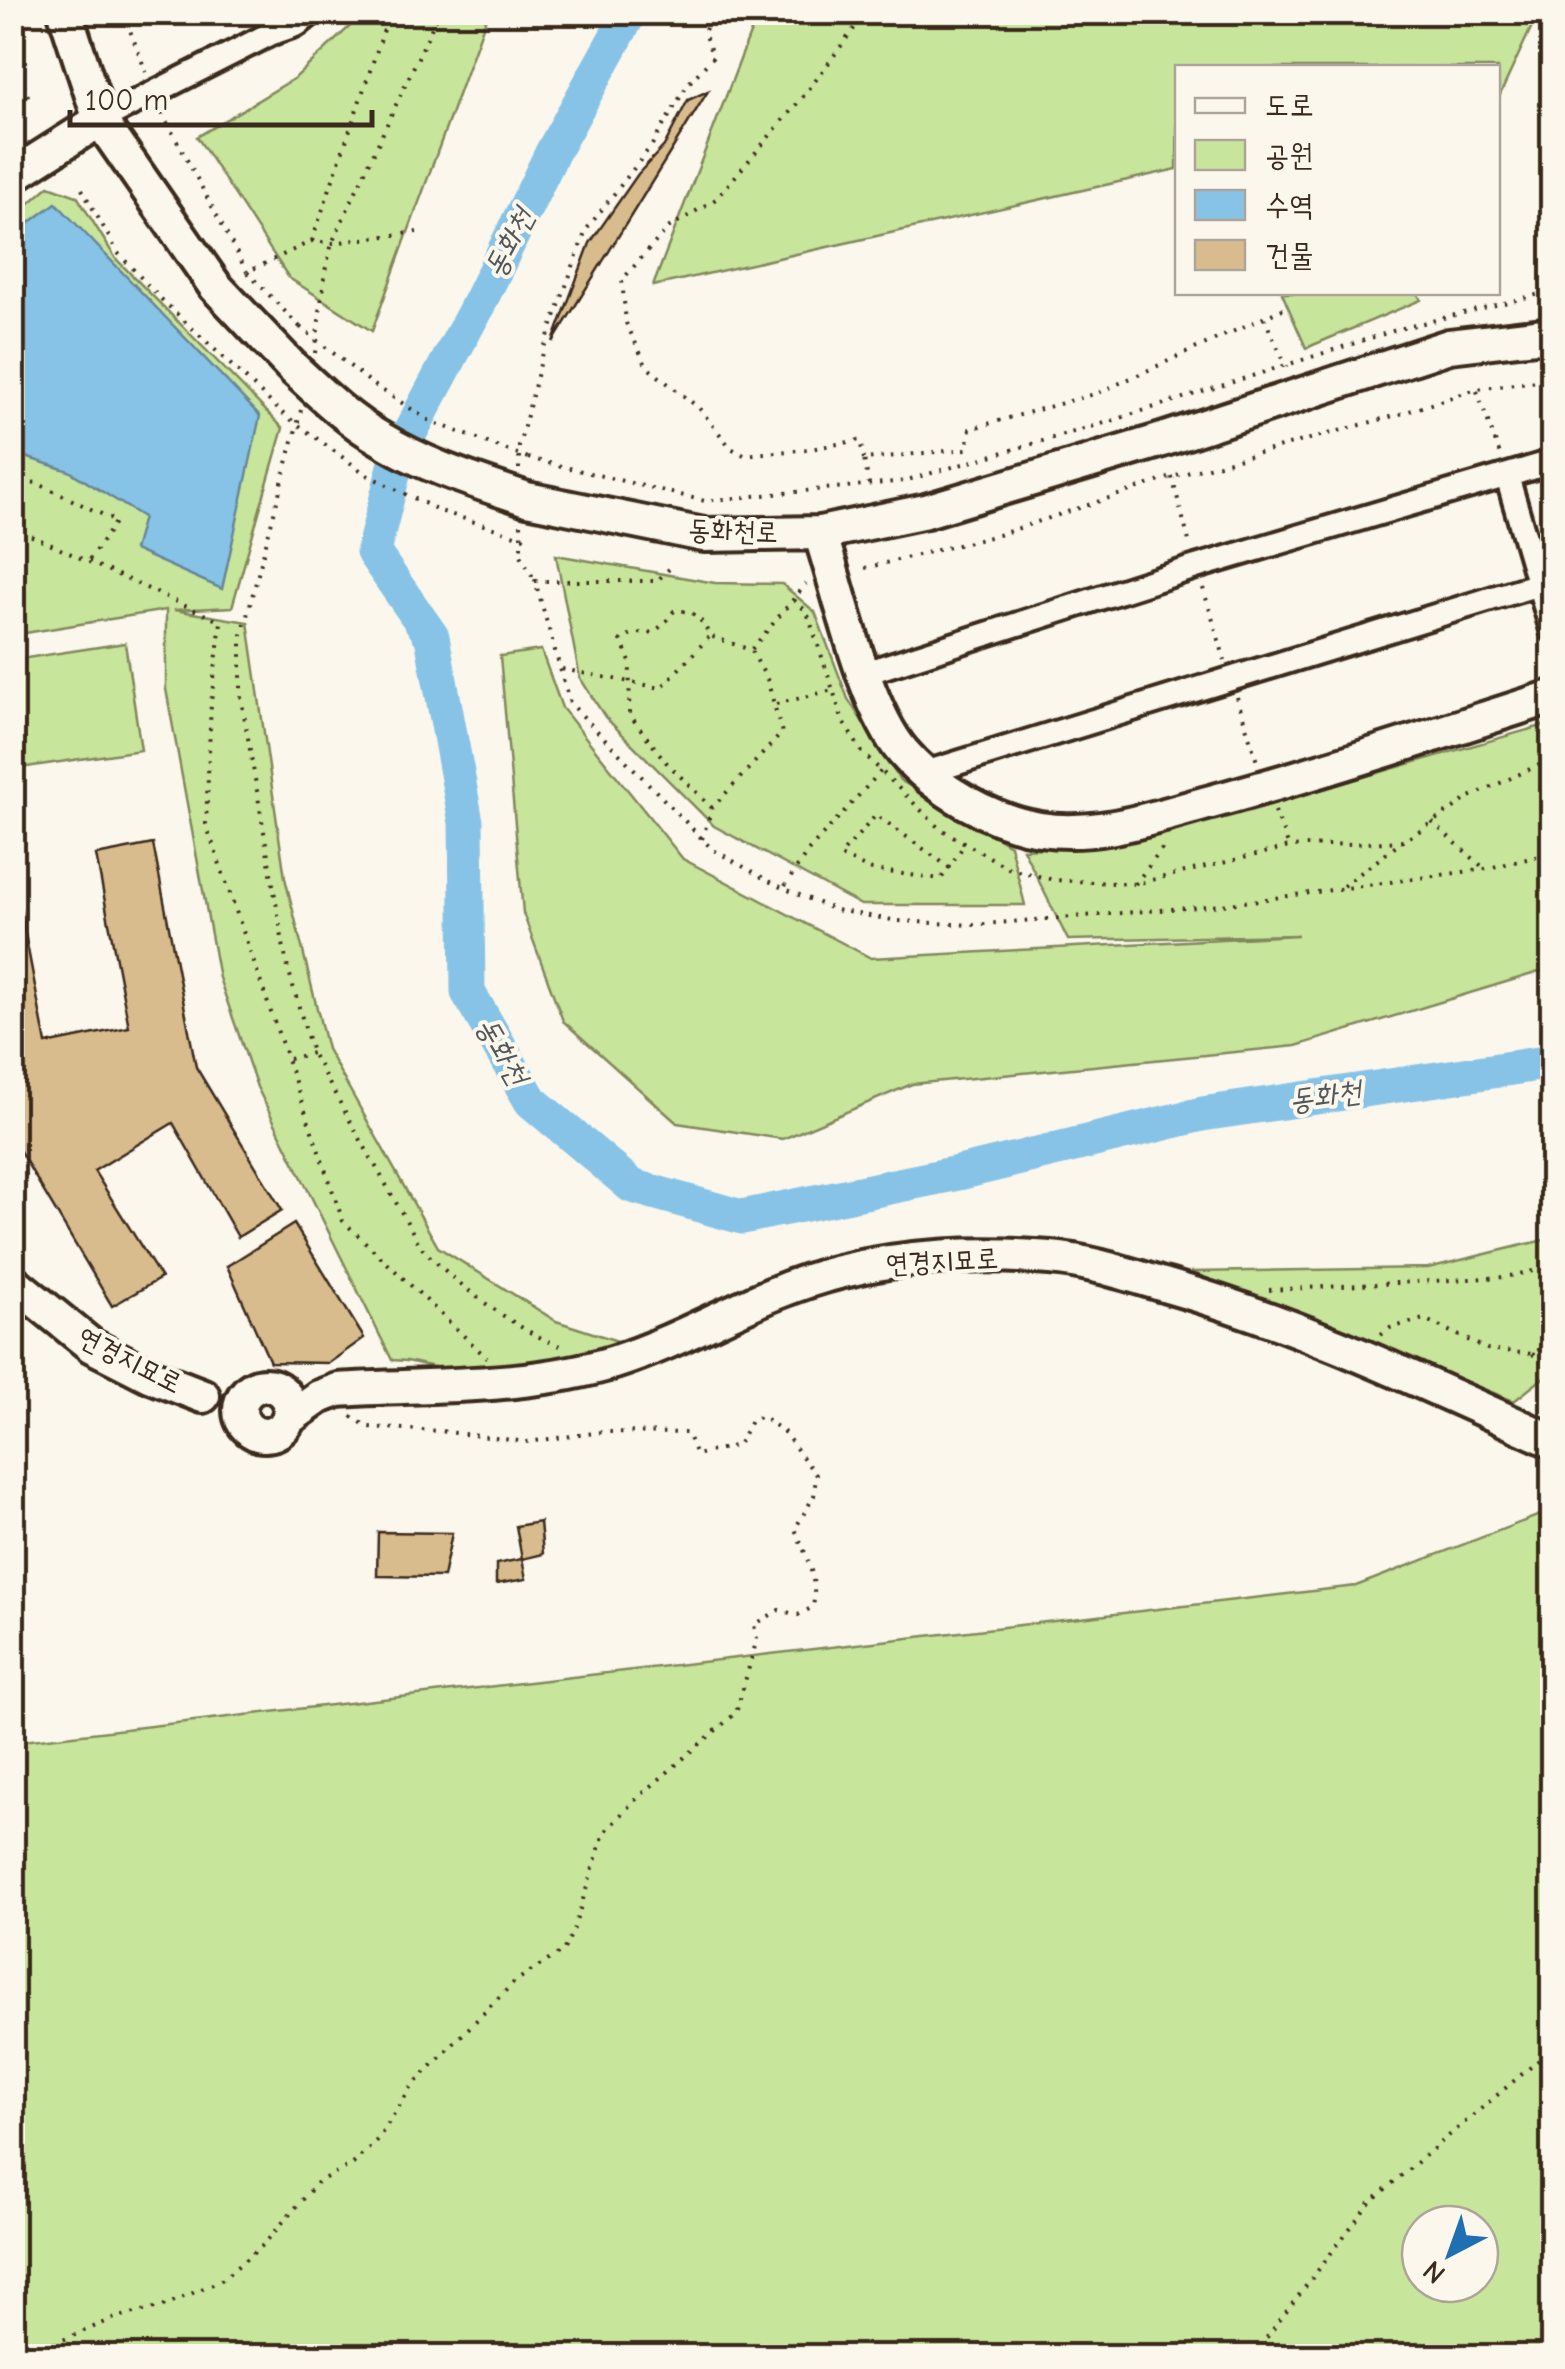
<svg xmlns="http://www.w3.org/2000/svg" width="1565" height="2369" font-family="'Comic Neue','Poor Story',sans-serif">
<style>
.green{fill:#c8e59c;stroke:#82885d;stroke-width:2.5;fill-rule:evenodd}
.water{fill:#87c3e6;stroke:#698696;stroke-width:2.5}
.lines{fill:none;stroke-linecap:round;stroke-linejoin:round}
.river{stroke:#87c3e6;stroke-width:35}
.building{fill:#d8bc8d;stroke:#3b2a1e;stroke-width:2.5}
.lane-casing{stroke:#3b2a1e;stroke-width:19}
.street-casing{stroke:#3b2a1e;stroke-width:30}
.secondary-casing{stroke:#3b2a1e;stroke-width:40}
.path{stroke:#3b2a1e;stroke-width:4;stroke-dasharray:2.5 8;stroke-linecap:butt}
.lane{stroke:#fbf7ec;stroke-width:11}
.street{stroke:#fbf7ec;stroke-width:22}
.secondary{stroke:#fbf7ec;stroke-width:32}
.secondary-bridge-casing{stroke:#3b2a1e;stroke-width:40;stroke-linecap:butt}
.path-bridge{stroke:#3b2a1e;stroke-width:4;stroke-dasharray:2.5 8;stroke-linecap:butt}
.secondary-bridge{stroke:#fbf7ec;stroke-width:32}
.labels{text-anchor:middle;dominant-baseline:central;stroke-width:8;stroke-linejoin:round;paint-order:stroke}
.street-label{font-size:28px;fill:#3b2a1e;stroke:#fbf7ec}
.water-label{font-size:30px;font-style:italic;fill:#52585a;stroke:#fbf7ec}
</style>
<rect width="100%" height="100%" fill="#fbf7ec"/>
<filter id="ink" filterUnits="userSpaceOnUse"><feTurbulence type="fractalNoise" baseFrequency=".01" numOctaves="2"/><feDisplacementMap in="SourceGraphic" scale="20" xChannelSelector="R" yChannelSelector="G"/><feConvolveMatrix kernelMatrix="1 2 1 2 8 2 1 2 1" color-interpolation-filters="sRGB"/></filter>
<g filter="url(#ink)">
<path class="green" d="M364 13H488L372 331 289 278 197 137 295 78Z
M758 13V12L1538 13 1499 97 1498 68H1178L1177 169 653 286Z
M49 186 77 196 116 259 283 428 232 607 174 610 248 622 285 878 327 1049 438 1247 556 1321 627 1344 481 1377 407 1361 392 1360 257 1087 219 978 166 689V610L13 635 12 218Z
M1282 293H1417L1421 300 1306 348Z
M556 555 715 583 782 584 815 612 848 699 900 780 1010 845 1025 905H861L714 826 605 717 580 678Z
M125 643 141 750 13 769V660Z
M541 650 562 708 683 859 871 958 1298 935 1068 940 1023 849 1063 847 1290 798 1552 723V968L1296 1046 912 1084 783 1139 677 1123 563 1021 523 913 500 656Z
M1552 1238V1371L1514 1401 1191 1272 1428 1268Z
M1550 1511 1552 2356H13V1742L1356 1586ZM1480 2224V2284H1420V2224Z"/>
<path class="water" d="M56 203 260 416 222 589 134 550 143 517 69 471 13 453V235Z"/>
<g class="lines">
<path class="river" d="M630 12 552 153 478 305 398 455 373 552 432 637 466 822 468 992 531 1101 632 1186 742 1217 963 1172 1202 1114 1552 1062"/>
</g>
<path class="building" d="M708 91 553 342 590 243 638 174 664 146 688 100Z
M153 844 196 1067 282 1210 238 1237 173 1123 94 1171 161 1278 112 1306 12 1138V1076L25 1070 16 1006 12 1007V865L46 1044 129 1027 96 855Z
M294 1224 364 1338 329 1363 270 1362 227 1266Z
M540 1522 543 1554 522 1559 516 1526Z
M378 1532 452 1533 443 1577 377 1576Z
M522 1559 526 1579 496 1584V1564Z"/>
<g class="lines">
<defs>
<path id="lane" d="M12 1017H17"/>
<path id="street" d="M100 120 272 33 298 24 313 12
M1507 476 1552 630
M865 673 1196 567 1552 462
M925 773 1552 580"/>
<path id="secondary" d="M65 12 100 120 215 286 292 367
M12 176 100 120
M527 499 704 535 820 533 926 511 1159 441 1449 346 1552 334
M820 533C840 593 864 706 903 752 936 790 990 821 1040 829 1100 838 1154 817 1211 802 1326 771 1439 733 1552 697
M12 1281 92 1346 149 1375 203 1396
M240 1410a25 25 0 1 1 50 0a25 25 0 1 1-50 0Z
M288 1419 319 1397 338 1390C429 1384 527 1389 615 1362 692 1337 760 1291 839 1272 906 1255 982 1252 1050 1258 1089 1261 1130 1275 1167 1286 1301 1324 1426 1384 1552 1441"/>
</defs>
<use href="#lane" class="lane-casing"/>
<use href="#street" class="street-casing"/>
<use href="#secondary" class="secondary-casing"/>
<path class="path" d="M123 12 146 72
M12 55 30 101
M162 113 247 272
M82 189 118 253 159 297 282 413
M312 241 390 12
M1264 318 1287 367
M300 327 247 272 312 241 332 243 417 232
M315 353 325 271 332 243 439 12
M1477 391 1501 457
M301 410 241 639V697L286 961 312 1053 421 1247C453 1282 518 1332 563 1347
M528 458 705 501 904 481 1108 422 1399 329 1552 291
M864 459 860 440 810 449 744 455 731 448 699 408 647 367 626 323 622 280 668 228 716 199 807 92 856 26 877 12
M519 469V446L545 345 586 230 652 145 688 84 713 57 704 33 712 12
M1172 477 1190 545
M12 480 37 483 116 521 89 560
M869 484 864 459 967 449 970 429 1098 393 1287 307
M521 524V555L535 581
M12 527 221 622 211 702 206 824 343 1221 487 1358
M865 568 998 535 1172 477 1397 415 1477 389 1552 379
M669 569 657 581H535L570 703 712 849 776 885 835 910 898 921 972 925 1222 905 1485 869 1552 853
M1203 588 1225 660
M794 600 807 612 833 690
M562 669 661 688 710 636
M1237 697 1258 765
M776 704 833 690 843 722 862 752 939 828 1010 869 1054 880 1135 884 1289 847 1404 841 1470 797 1552 759
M712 808 666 762 629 714 630 662 621 640C646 623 647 648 674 611 695 609 701 619 710 636L751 650 806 584
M1275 811 1289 847
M1432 822 1485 869
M702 839 712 808 782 733 767 679 751 650
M950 868 876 815 840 856 872 870 941 879 964 845
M1135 884 1166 844
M785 886 808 851 881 771
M1343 886 1403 841
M289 1059 312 1053
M1269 1290 1505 1277 1552 1267
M1381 1335 1390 1328 1424 1319 1487 1349 1532 1354 1552 1342
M1532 1354 1552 1364
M25 2356 115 2318 163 2306 220 2281 263 2245 319 2181 353 2164 378 2139 412 2086 514 1982 563 1951 573 1931 604 1833 633 1802 736 1713 757 1639 754 1625 779 1610 798 1615 813 1607C818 1578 806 1555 795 1529L814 1496 816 1475 783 1431 762 1416 751 1421 738 1445 696 1455 687 1433 602 1432 527 1442 440 1431 368 1427 351 1416
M1257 2356 1261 2345 1370 2202 1552 2049"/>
<use href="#lane" class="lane"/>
<use href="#street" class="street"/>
<use href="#secondary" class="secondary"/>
<defs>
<path id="secondary-bridge" d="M292 367C320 393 349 421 383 440 427 467 478 482 527 499"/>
</defs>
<use href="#secondary-bridge" class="secondary-bridge-casing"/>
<path class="path-bridge" d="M300 327 374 385 430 421 528 458
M282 413 367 475 440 511 531 540"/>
<use href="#secondary-bridge" class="secondary-bridge"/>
</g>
</g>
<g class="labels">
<g class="street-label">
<text transform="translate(733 531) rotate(2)">동화천로</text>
<text transform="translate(942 1261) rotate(-3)">연경지묘로</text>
<text transform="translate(130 1360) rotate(27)">연경지묘로</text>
</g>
<g class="water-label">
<text transform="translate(509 243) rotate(-62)">동화천</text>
<text transform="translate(502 1051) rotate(60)">동화천</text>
<text transform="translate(1325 1096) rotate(-8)">동화천</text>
</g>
</g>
<rect width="1565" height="2369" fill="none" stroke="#fbf7ec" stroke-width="50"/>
<rect x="25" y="25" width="1515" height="2319" fill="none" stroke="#3b2a1e" stroke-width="4" filter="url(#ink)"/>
<rect x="1175" y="65" width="325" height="230" fill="#fbf7ec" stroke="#aea59a" stroke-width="2.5"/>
<rect x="1195" y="98" width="50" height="15" fill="#fbf7ec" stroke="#aea59a" stroke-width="2.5"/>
<text x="1265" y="115" font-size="30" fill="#3b2a1e">도로</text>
<rect x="1195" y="140" width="50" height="30" fill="#c8e59c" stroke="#aea59a" stroke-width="2.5"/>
<text x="1265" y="165" font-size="30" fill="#3b2a1e">공원</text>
<rect x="1195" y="190" width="50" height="30" fill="#87c3e6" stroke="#aea59a" stroke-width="2.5"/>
<text x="1265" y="215" font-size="30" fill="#3b2a1e">수역</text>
<rect x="1195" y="240" width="50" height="30" fill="#d8bc8d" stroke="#aea59a" stroke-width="2.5"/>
<text x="1265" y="265" font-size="30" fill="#3b2a1e">건물</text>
<g transform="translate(1450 2254) rotate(221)"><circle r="48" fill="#fbf7ec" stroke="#aea59a" stroke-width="2.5"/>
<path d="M0-8L18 38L0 25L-18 38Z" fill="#1f6fb2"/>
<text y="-15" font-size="28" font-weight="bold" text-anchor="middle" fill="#3b2a1e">N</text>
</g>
<path d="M70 110v15h302v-15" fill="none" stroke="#3b2a1e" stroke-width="5"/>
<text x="85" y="110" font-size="30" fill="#3b2a1e" stroke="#fbf7ec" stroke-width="8" paint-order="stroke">100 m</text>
</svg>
